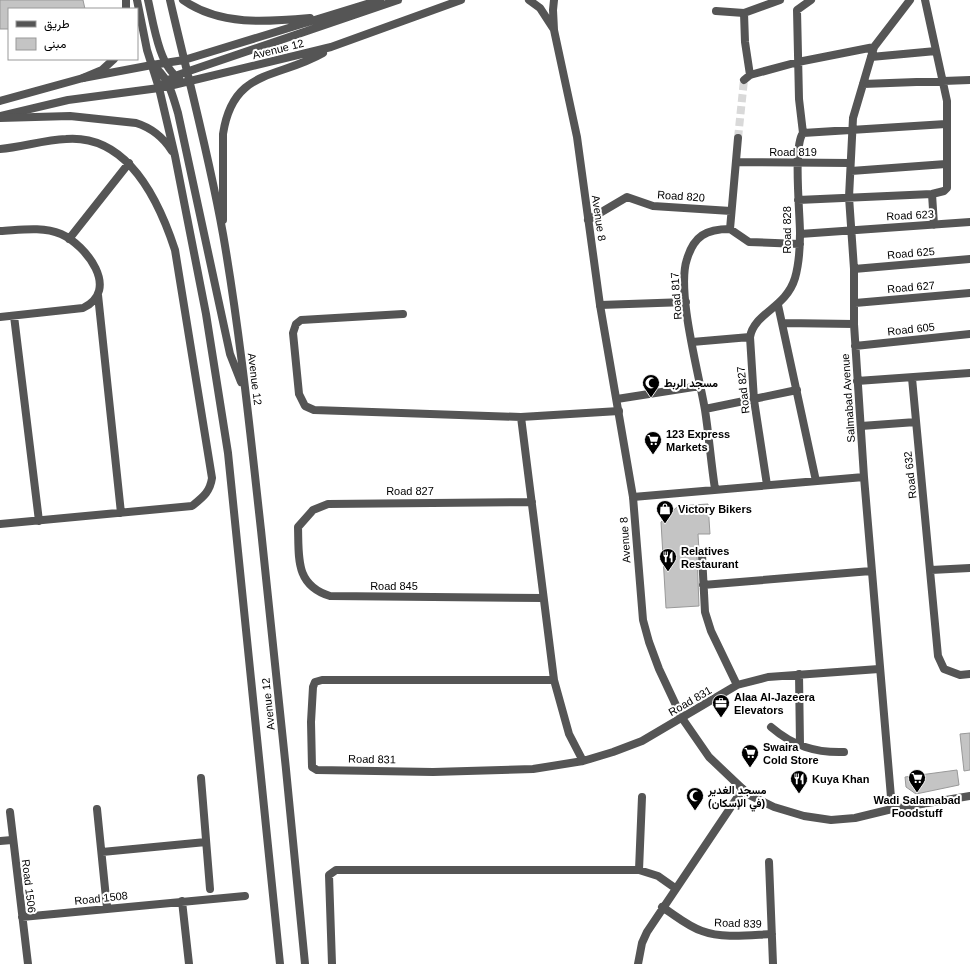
<svg xmlns="http://www.w3.org/2000/svg" width="970" height="964" font-family="Helvetica,Vazirmatn,sans-serif">
<style>
.building{fill:#c4c4c4;stroke:#999}
.lines{fill:none;stroke-linecap:round;stroke-linejoin:round}
.minor-tunnel{stroke:#d9d9d9;stroke-width:8;stroke-dasharray:8 4;stroke-linecap:butt}
.minor{stroke:#555;stroke-width:8}
.tertiary{stroke:#555;stroke-width:8}
.labels{text-anchor:middle;dominant-baseline:central;stroke-width:4;stroke-linejoin:round;paint-order:stroke}
.street-label{font-size:11px;fill:#000;stroke:#fff}
.poi-label{font-size:11px;font-weight:bold;fill:#000;stroke:#fff;text-anchor:start}
</style>
<rect width="100%" height="100%" fill="#fff"/>
<path class="building" d="M0 0H83L85 9H9V29H0Z
M708 504 710 534H698L699 551 697 555 699 606 666 608 661 522 678 506Z
M970 733V770L964 771 960 734Z
M957 770 959 785 916 794 906 787 905 777Z"/>
<g class="lines">
<path class="minor-tunnel" d="M738 138 744 80"/>
<path class="minor" d="M716 11 744 13 780 0
M744 13 745 42 750 75
M871 57 936 51
M744 80 750 75 798 62 874 47
M863 84 970 80
M0 101 83 78 152 65
M0 116 68 100 159 88
M803 133 946 124
M803 133 799 99 797 10 811 0
M0 149C22 147 44 140 66 139 128 134 159 201 175 250L212 478C210 492 203 497 192 506L0 524
M736 162 850 163
M851 171 946 164
M932 194 934 225
M798 200 932 194 944 191 947 188V101L925 0
M588 220 627 197 653 206 731 211
M730 229 749 242 800 244
M0 231C20 230 42 226 61 234 86 245 121 290 83 308L0 317
M800 234 970 222
M69 239 129 163
M854 269 970 259
M98 295 121 513
M855 303 970 293
M600 305 686 302
M778 305 816 481
M403 314 301 320 296 324 293 333 299 394 305 406 314 410 521 417 619 411
M14 316 39 521
M783 323 854 324
M692 342 750 337
M855 346 970 334
M912 378 938 656 944 669 960 675 970 674
M857 381 970 373
M617 399 700 386
M705 409 797 390
M521 417 554 680 569 734 583 761
M861 426 916 422
M767 485 754 400 750 337C754 313 786 308 795 278 799 264 800 248 800 233 800 214 793 146 803 133
M715 489C711 463 709 436 705 410 699 374 676 291 687 259 694 236 706 229 730 229L738 138
M633 497 864 477
M532 502 328 504 313 510 298 527C299 558 295 585 330 596L543 598
M702 555 705 612 711 631 737 685
M931 570 970 568
M703 585 871 571
M799 674 800 745
M554 680H322L315 682 313 687 311 722 312 767 317 770 433 772 533 769 583 761 613 752 642 741 737 685 768 677 879 669
M771 727C793 746 816 753 844 752
M201 778 210 889
M97 809 107 908
M892 809 864 477 854 324V269L849 197 853 118 874 47 910 0
M10 812 28 964
M0 841 12 840
M102 852 206 842
M769 862 773 964
M639 870 642 797
M182 901 189 964
M662 907C675 915 687 926 702 931 723 939 750 935 772 934
M22 917 245 896
M332 964 329 875 336 870H639L658 876 675 888
M638 964 642 943 647 932 743 789"/>
<path class="tertiary" d="M137 0 147 50 159 88 175 156 206 314 228 453 280 964
M148 0C153 21 159 67 179 78
M170 0C188 78 209 155 223 234 240 332 250 431 261 530 277 675 291 819 305 964
M183 0C220 26 266 22 310 18
M529 0 540 8 553 28
M554 0 553 10 554 30 577 137 600 305 633 497 643 620 649 642 659 669 682 718 709 757 749 795 774 807 804 816 831 820 855 818 892 809 970 796
M126 9V0
M152 65C169 77 172 94 178 113L230 354 241 382
M152 65 184 60 380 0
M83 78 102 70 114 59
M164 83 175 76 192 70 398 0
M165 87 331 47 461 0
M0 118 70 116 136 123C152 128 163 137 172 151
M223 220V134C233 68 278 79 323 53"/>
</g>
<defs>
<symbol id="mosque-pin" viewBox="-11 -11 22 30"><path d="M0 17L-7.5 6A9.5 9.5 0 1 1 7.5 6Z" fill="#000" stroke="#fff"/><path d="M3.5-4.9A6 6 0 1 0 3.5 4.9A5 5 0 1 1 3.5-4.9Z" fill="#fff"/></symbol>
<symbol id="supermarket-pin" viewBox="-11 -11 22 30"><path d="M0 17L-7.5 6A9.5 9.5 0 1 1 7.5 6Z" fill="#000" stroke="#fff"/><path d="M-6-5.5h2.5l.6 2H6L4.5 2H-2.5L-4.4-4H-6ZM-1.5 3.2a1.3 1.3 0 1 0 .1 0ZM3 3.2a1.3 1.3 0 1 0 .1 0Z" fill="#fff"/></symbol>
<symbol id="shop-pin" viewBox="-11 -11 22 30"><path d="M0 17L-7.5 6A9.5 9.5 0 1 1 7.5 6Z" fill="#000" stroke="#fff"/><path d="M-5-2.5h2.3a2.7 3.5 0 0 1 5.4 0H5L5.5 6h-11ZM-1.5-2.5h3a1.5 2.3 0 0 0-3 0Z" fill="#fff"/></symbol>
<symbol id="restaurant-pin" viewBox="-11 -11 22 30"><path d="M0 17L-7.5 6A9.5 9.5 0 1 1 7.5 6Z" fill="#000" stroke="#fff"/><path d="M-5-6h1v4h1v-4h1v4h1v-4h1v5L-1.5 .5V6h-2V.5L-5-1ZM5-6V6H3V1.5H1.5Q1.5-4 5-6Z" fill="#fff"/></symbol>
<symbol id="office-pin" viewBox="-11 -11 22 30"><path d="M0 17L-7.5 6A9.5 9.5 0 1 1 7.5 6Z" fill="#000" stroke="#fff"/><path d="M-6-3h4V-5.5h4V-3h4V5H-6ZM-1-4.5V-3h2v-1.5ZM-6 0V1H6V0Z" fill="#fff"/></symbol>
</defs>
<g fill-rule="evenodd">
<use href="#mosque-pin" x="641" y="373" width="20" height="27"/>
<use href="#supermarket-pin" x="643" y="430" width="20" height="27"/>
<use href="#shop-pin" x="655" y="499" width="20" height="27"/>
<use href="#restaurant-pin" x="658" y="547" width="20" height="27"/>
<use href="#office-pin" x="711" y="693" width="20" height="27"/>
<use href="#supermarket-pin" x="740" y="743" width="20" height="27"/>
<use href="#supermarket-pin" x="907" y="768" width="20" height="27"/>
<use href="#restaurant-pin" x="789" y="769" width="20" height="27"/>
<use href="#mosque-pin" x="685" y="786" width="20" height="27"/>
</g>
<g class="labels">
<g class="street-label">
<text transform="translate(278 49) rotate(-14)">Avenue 12</text>
<text x="793" y="152">Road 819</text>
<text transform="translate(681 196) rotate(4)">Road 820</text>
<text transform="translate(910 215) rotate(-3)">Road 623</text>
<text transform="translate(599 218) rotate(82)">Avenue 8</text>
<text transform="translate(787 230) rotate(-90)">Road 828</text>
<text transform="translate(911 253) rotate(-5)">Road 625</text>
<text transform="translate(911 287) rotate(-5)">Road 627</text>
<text transform="translate(676 296) rotate(-94)">Road 817</text>
<text transform="translate(911 329) rotate(-6)">Road 605</text>
<text transform="translate(255 379) rotate(83)">Avenue 12</text>
<text transform="translate(743 390) rotate(-96)">Road 827</text>
<text transform="translate(848 398) rotate(-94)">Salmabad Avenue</text>
<text transform="translate(910 475) rotate(-96)">Road 632</text>
<text x="410" y="491">Road 827</text>
<text transform="translate(625 540) rotate(-94)">Avenue 8</text>
<text x="394" y="586">Road 845</text>
<text transform="translate(690 701) rotate(-30)">Road 831</text>
<text transform="translate(268 704) rotate(-96)">Avenue 12</text>
<text transform="translate(372 759) rotate(1)">Road 831</text>
<text transform="translate(29 886) rotate(83)">Road 1506</text>
<text transform="translate(101 898) rotate(-6)">Road 1508</text>
<text transform="translate(738 923) rotate(2)">Road 839</text>
</g>
<g class="poi-label">
<text x="664" y="383">مسجد الربط</text>
<text x="666" y="434">123 Express<tspan x="666" dy="13">Markets</tspan></text>
<text x="678" y="509">Victory Bikers</text>
<text x="681" y="551">Relatives<tspan x="681" dy="13">Restaurant</tspan></text>
<text x="734" y="697">Alaa Al-Jazeera<tspan x="734" dy="13">Elevators</tspan></text>
<text x="763" y="747">Swaira<tspan x="763" dy="13">Cold Store</tspan></text>
<text x="812" y="779">Kuya Khan</text>
<text x="708" y="790">مسجد الغدير<tspan x="708" dy="13">(في الإسكان)</tspan></text>
<text x="917" y="800" text-anchor="middle">Wadi Salamabad<tspan x="917" dy="13">Foodstuff</tspan></text>
</g>
</g>
<rect x="8" y="8" width="130" height="52" fill="#ffffff" stroke="#999999"/>
<rect x="16" y="21" width="20" height="6" fill="#555555" stroke="#999999"/>
<text x="44" y="28" font-size="12" fill="#000000">طريق</text>
<rect x="16" y="38" width="20" height="12" fill="#c4c4c4" stroke="#999999"/>
<text x="44" y="48" font-size="12" fill="#000000">مبنى</text>
</svg>
